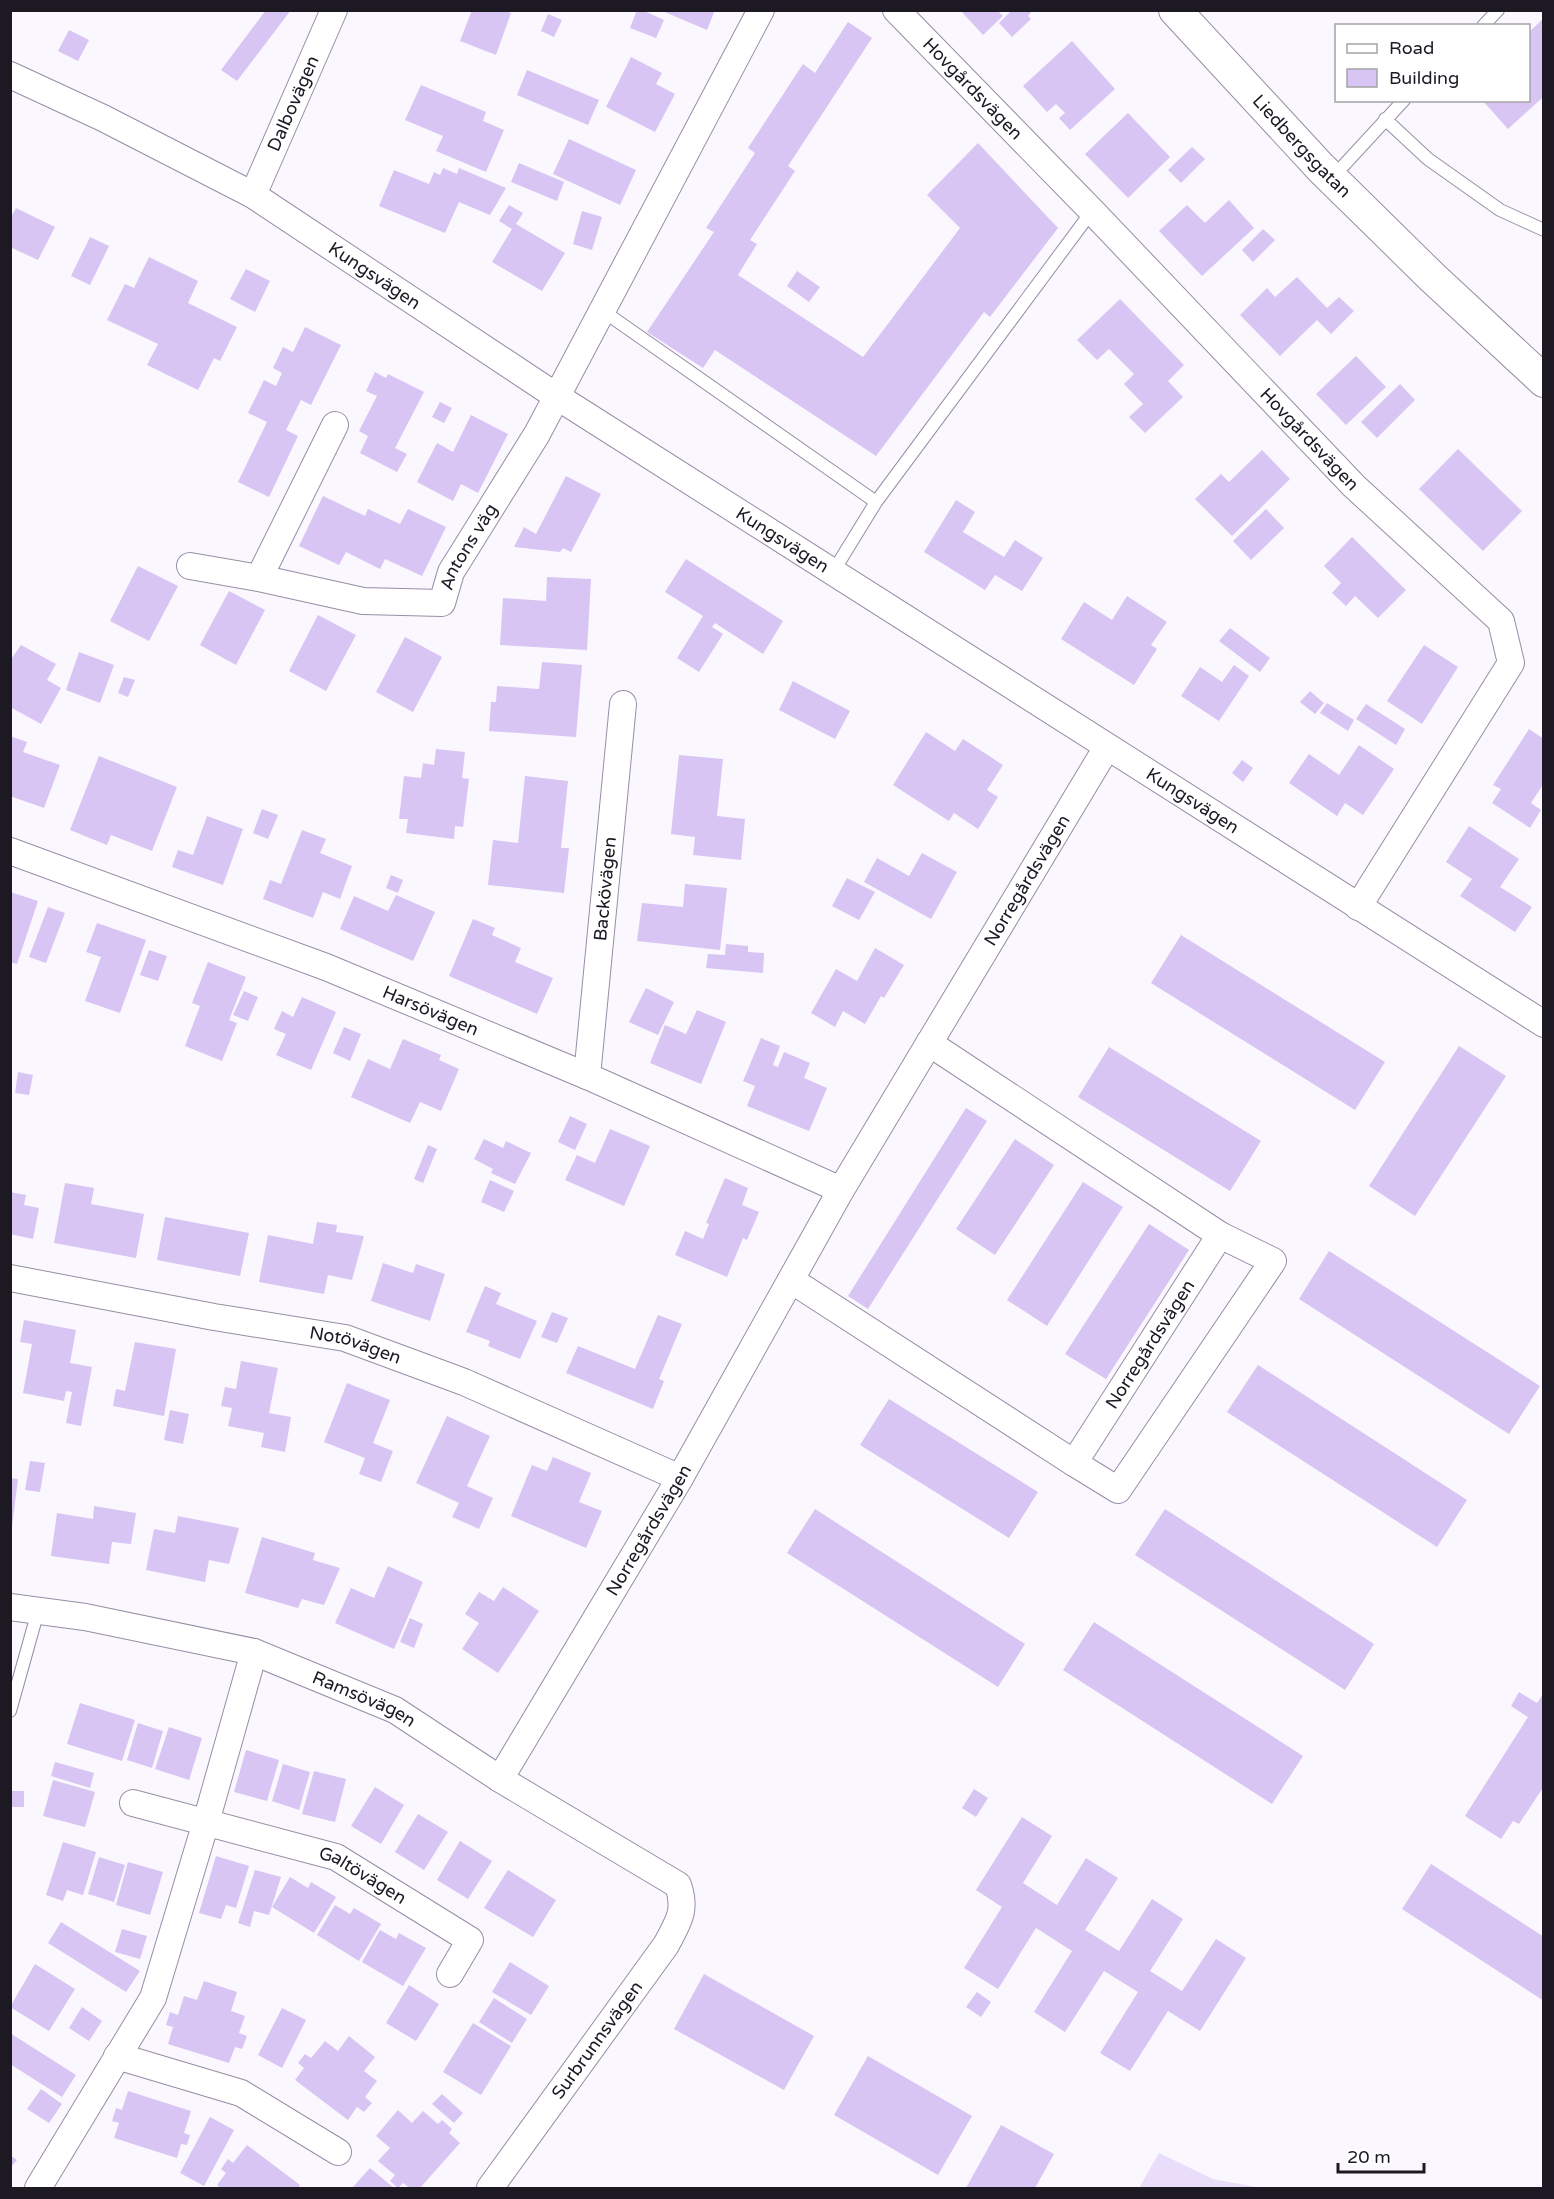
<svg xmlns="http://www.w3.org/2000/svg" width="1554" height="2199" font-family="'Varela Round',sans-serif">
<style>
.green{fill:#e9ddfa}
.building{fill:#d8c5f3}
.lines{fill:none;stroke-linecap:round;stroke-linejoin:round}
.service-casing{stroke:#978da6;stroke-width:14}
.minor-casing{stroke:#978da6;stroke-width:28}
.tertiary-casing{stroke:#978da6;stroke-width:34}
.service{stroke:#fff;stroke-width:12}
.minor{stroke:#fff;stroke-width:26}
.tertiary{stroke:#fff;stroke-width:32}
.labels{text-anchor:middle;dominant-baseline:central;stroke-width:4.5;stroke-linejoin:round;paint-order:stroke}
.street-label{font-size:18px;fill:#1d1923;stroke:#fff}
</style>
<rect width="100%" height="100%" fill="#faf8fe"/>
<path class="green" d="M1159 2153 1213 2179 1262 2188H1139Z"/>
<path class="building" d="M266 10H291L237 81 221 70Z
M472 10H503L511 13 496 55 460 41Z
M637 10H642L664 20 656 38 630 28Z
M660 10H715L707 30Z
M960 10H997L1003 16 983 35Z
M1012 10H1033L1028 16 1031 19 1012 37 999 23Z
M548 14 562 20 554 37 541 31Z
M1544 18V99L1542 98 1508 129 1482 100H1528V33Z
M848 22 872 38 788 166 795 171 750 240 757 244 738 275 863 357 960 228 927 195 978 143 1058 228 990 317 984 312 876 456 715 350 703 368 647 332 714 232 706 228 755 153 748 148 803 64 815 73Z
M69 30 89 40 78 61 58 51Z
M1072 41 1115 89 1070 130 1059 118 1065 113 1056 104 1047 112 1023 86Z
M631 57 662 73 656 84 675 94 655 132 606 107Z
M527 70 599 100 588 125 517 95Z
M421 85 486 112 483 121 504 130 486 172 436 151 443 136 405 120Z
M1128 113 1170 157 1128 198 1085 154Z
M569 139 636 170 620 205 553 174Z
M1192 147 1205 159 1181 183 1168 170Z
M519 163 564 182 557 201 511 182Z
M443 168 457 174 459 168 506 188 490 215 459 202 445 233 379 206 394 170 429 184 434 172 440 175Z
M1229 200 1254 228 1202 276 1159 231 1187 205 1205 223Z
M509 205 523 213 516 224 565 253 542 291 492 262 512 229 499 221Z
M16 208 55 227 38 260 10 247V219Z
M582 211 602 217 592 250 573 244Z
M1263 229 1275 240 1253 262 1242 250Z
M90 237 109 246 90 285 71 276Z
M149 257 198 281 188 303 237 327 220 361 214 358 198 390 147 365 158 344 107 320 125 284 134 288Z
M246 269 270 281 255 312 230 299Z
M797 271 820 287 809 302 787 286Z
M1297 277 1327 308 1339 297 1354 311 1331 334 1317 320 1280 356 1240 315 1267 288 1275 297Z
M1120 299 1184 365 1168 381 1183 397 1145 433 1129 417 1143 404 1124 384 1134 374 1109 349 1097 360 1077 340Z
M305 327 341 345 311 405 301 400 286 430 298 436 269 497 238 482 267 422 248 413 264 380 276 386 282 373 273 368 283 347 293 352Z
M1356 356 1386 387 1346 425 1316 394Z
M375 372 386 378 388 374 424 392 395 448 407 454 397 472 360 453 368 436 359 431 377 396 366 391Z
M1400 384 1415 400 1377 438 1361 422Z
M440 402 452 408 444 423 432 417Z
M471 415 508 434 478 493 461 484 453 501 417 482 437 443 453 452Z
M1458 449 1522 511 1483 551 1419 489Z
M1262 450 1290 479 1232 536 1195 499 1221 474 1229 482Z
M566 476 601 494 571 552 563 548 560 552 514 547 524 527 536 534Z
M323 496 365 516 368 509 400 524 408 509 446 527 422 576 385 559 380 569 346 552 339 565 299 546Z
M956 500 975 512 963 532 1004 557 1015 540 1043 558 1022 591 995 575 985 590 924 552Z
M1266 509 1284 528 1251 560 1233 541Z
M1352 537 1406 590 1378 618 1355 596 1346 606 1332 593 1341 583 1324 566Z
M686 559 783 621 763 654 715 623 712 627 723 634 699 672 677 658 703 616 665 592Z
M138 566 178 586 149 641 110 621Z
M547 577 591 579 587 650 500 645 503 598 546 601Z
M229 591 265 610 236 665 200 645Z
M1127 596 1167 622 1151 645 1157 649 1134 685 1061 639 1084 602 1112 620Z
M318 615 356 635 326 691 289 671Z
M1230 628 1270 658 1260 672 1219 641Z
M405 637 442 657 413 712 376 692Z
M21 645 56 664 47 680 61 688 41 724 10 707V661Z
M1424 645 1458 667 1422 724 1387 701Z
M79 652 114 665 100 703 66 690Z
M542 662 582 665 576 737 489 731 491 702H496L497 686 539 689Z
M1234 665 1249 676 1219 721 1181 696 1200 667 1222 682Z
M124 677 135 680 128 697 118 693Z
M793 681 850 711 835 739 779 710Z
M1310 691 1324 703 1315 714 1300 702Z
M1327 703 1354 720 1348 731 1320 713Z
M1366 704 1405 729 1396 745 1356 719Z
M1529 729 1544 739V783L1531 803 1541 810 1530 828 1492 803 1501 789 1493 785Z
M926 732 955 751 963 739 1003 765 987 790 998 797 978 829 954 813 949 821 893 785Z
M10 736 27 742 23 752 60 765 44 808 10 796Z
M1359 745 1394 769 1363 815 1345 803 1337 816 1289 783 1309 754 1339 775Z
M436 749 465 752 462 778 469 779 463 827 455 826 454 839 406 833 408 819H399L404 776 421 778 423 763 434 765Z
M679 755 723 759 717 816 745 819 741 860 693 855 695 837 671 834Z
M99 756 177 787 152 851 111 835 107 845 70 830Z
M1242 760 1253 768 1243 782 1232 773Z
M525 776 568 781 561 848H569L564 893 488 885 493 840 518 843Z
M262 809 278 815 268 839 253 833Z
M207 816 243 829 223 885 172 867 178 850 193 855Z
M1469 826 1519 859 1500 887 1532 907 1515 932 1460 896 1472 879 1446 862Z
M302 830 326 839 320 853 352 866 340 899 323 892 313 918 263 899 270 880 281 884Z
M922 853 957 872 931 919 864 882 877 858 909 876Z
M391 875 403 880 398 893 386 888Z
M847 878 875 892 859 920 832 906Z
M685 884 727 888 720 950 637 941 642 903 683 907Z
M10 892 38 901 17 964 10 962Z
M396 895 435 912 413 961 340 929 354 896 388 911Z
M48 907 65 913 46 963 29 957Z
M473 919 495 928 492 935 521 948 515 962 553 978 537 1014 449 976Z
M97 923 146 940 120 1013 85 1001 101 957 86 952Z
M1181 935 1385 1062 1355 1110 1151 983Z
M726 944 748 946V952L764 953 763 973 706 968 708 954 725 955Z
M875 948 904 965 884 998 881 996 865 1024 843 1011 835 1027 811 1013 836 969 857 981Z
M149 950 167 956 158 981 140 975Z
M208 962 246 977 229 1020 237 1023 222 1061 185 1046 200 1006 192 1003Z
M646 988 674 1002 658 1035 629 1022Z
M244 991 258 997 248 1021 233 1015Z
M302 997 336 1012 311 1070 276 1055 286 1034 274 1029 282 1011 293 1017Z
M697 1010 726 1022 701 1084 650 1063 665 1025 686 1034Z
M344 1027 361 1034 350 1061 333 1053Z
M761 1038 780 1046 773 1065 778 1067 784 1052 810 1063 804 1078 827 1088 809 1131 747 1106 755 1086 743 1081Z
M403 1039 441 1055 439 1060 459 1069 441 1111 420 1102 410 1123 351 1097 368 1059 390 1069Z
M1459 1046 1506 1076 1415 1216 1369 1186Z
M1109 1047 1261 1141 1230 1191 1078 1097Z
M18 1072 33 1075 29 1095 15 1093Z
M966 1108 987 1121 868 1309 848 1296Z
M570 1116 587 1124 575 1150 558 1142Z
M610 1129 650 1146 624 1206 565 1180 577 1155 595 1163Z
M484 1139 503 1148 506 1141 531 1153 515 1184 491 1173 493 1169 474 1159Z
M1015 1139 1054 1165 995 1255 956 1229Z
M428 1145 437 1149 423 1183 414 1179Z
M725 1178 748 1188 742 1205 759 1212 747 1240 743 1238 727 1277 675 1255 685 1231 703 1239 709 1224 706 1223Z
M490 1180 514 1191 504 1212 481 1202Z
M1083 1182 1123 1207 1047 1326 1007 1300Z
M65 1183 94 1188 91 1204 144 1214 136 1258 54 1243Z
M10 1192 26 1195 24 1205 39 1208 33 1239 10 1234Z
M165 1217 249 1233 240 1276 157 1260Z
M317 1222 337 1225 336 1232 364 1236 352 1280 328 1275 324 1294 259 1282 268 1235 313 1244Z
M1149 1224 1189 1250 1106 1379 1065 1354Z
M1329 1251 1540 1386 1509 1434 1299 1299Z
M383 1263 413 1273 416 1264 445 1274 430 1321 371 1301Z
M485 1286 501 1293 496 1304 537 1321 520 1359 488 1346 490 1341 466 1332Z
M552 1312 568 1318 557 1343 541 1337Z
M658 1315 682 1324 659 1379 664 1381 653 1409 566 1373 578 1346 635 1369Z
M24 1320 76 1330 70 1363 92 1367 81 1426 66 1423 72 1392 66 1391 64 1401 23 1393 32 1344 20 1342Z
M135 1342 176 1349 164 1416 113 1406 116 1389 125 1391Z
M241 1361 278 1368 269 1413 291 1417 285 1452 261 1447 264 1433 228 1426 232 1408 221 1406 225 1387 236 1389Z
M1258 1365 1467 1500 1437 1547 1227 1412Z
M347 1383 390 1400 373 1443 393 1451 381 1482 359 1474 365 1458 324 1442Z
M889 1399 1038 1492 1009 1538 860 1445Z
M170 1410 189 1414 183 1444 164 1440Z
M447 1416 490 1436 467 1486 493 1498 479 1529 452 1517 459 1503 416 1483Z
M553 1457 591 1473 579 1502 602 1511 586 1548 511 1516 532 1465 547 1471Z
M30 1461 45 1463 40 1492 25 1490Z
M10 1478 18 1479 12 1527H10Z
M94 1506 136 1513 131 1544 112 1542 109 1564 51 1556 57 1513 93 1519Z
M815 1509 1025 1644 998 1687 787 1553Z
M1165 1509 1374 1644 1345 1690 1135 1555Z
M178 1516 239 1528 229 1564 209 1560 205 1582 146 1570 154 1529 175 1533Z
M262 1537 315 1553 313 1560 340 1568 324 1605 302 1599 298 1608 245 1593Z
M388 1566 423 1582 394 1649 335 1623 351 1588 374 1598Z
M503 1587 539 1611 498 1673 462 1649 479 1623 465 1614 479 1592 494 1601Z
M410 1618 423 1624 414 1648 400 1642Z
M1094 1622 1303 1756 1272 1804 1063 1670Z
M1519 1692 1537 1703 1544 1693V1786L1519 1824 1513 1821 1501 1839 1465 1816 1528 1717 1511 1706Z
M80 1703 135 1720 122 1761 67 1744Z
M138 1723 163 1731 152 1768 127 1760Z
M169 1727 202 1738 189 1780 155 1769Z
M246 1750 279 1760 267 1801 234 1792Z
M55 1762 94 1773 90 1788 51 1776Z
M283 1764 310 1772 299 1810 272 1801Z
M314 1771 346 1779 335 1822 302 1814Z
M53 1780 95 1792 85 1827 43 1816Z
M375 1787 404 1805 381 1844 351 1826Z
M974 1789 988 1798 976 1817 962 1808Z
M10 1791H24V1807H10Z
M418 1814 448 1832 424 1870 395 1852Z
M1022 1817 1052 1836 1023 1883 1057 1905 1086 1858 1118 1878 1085 1930 1119 1951 1152 1899 1183 1919 1150 1971 1182 1991 1216 1939 1246 1958 1200 2031 1168 2011 1130 2071 1100 2053 1138 1992 1104 1971 1065 2032 1034 2012 1072 1951 1036 1928 998 1989 964 1968 1002 1907 976 1890Z
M460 1841 492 1861 468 1899 437 1880Z
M63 1842 96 1852 83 1895 67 1890 63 1901 46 1895Z
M216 1856 249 1866 236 1908 226 1905 221 1919 199 1913Z
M99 1857 125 1865 114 1902 88 1894Z
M128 1862 163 1872 150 1915 116 1905Z
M1431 1864 1544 1937V2001L1402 1909Z
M255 1870 281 1877 269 1915 254 1911 250 1927 238 1923Z
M508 1870 556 1900 533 1937 484 1908Z
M290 1877 308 1888 311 1882 336 1897 314 1933 272 1907Z
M335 1905 350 1914 354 1908 381 1924 359 1961 317 1935Z
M61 1922 140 1971 126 1992 48 1943Z
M122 1929 147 1936 140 1959 115 1952Z
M380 1930 396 1939 399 1933 426 1948 403 1986 362 1962Z
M510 1962 549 1986 531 2015 492 1992Z
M35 1964 75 1989 49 2031 10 2007Z
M704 1974 814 2036 784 2090 674 2029Z
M204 1981 237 1992 231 2011 245 2016 239 2033 247 2036 242 2049 235 2047 229 2063 168 2044 173 2027 166 2025 170 2012 178 2015 184 1996 197 2000Z
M409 1985 439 2004 416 2041 386 2023Z
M977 1992 991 2002 981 2017 966 2007Z
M494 1998 527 2019 512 2043 479 2022Z
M82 2007 102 2021 89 2041 69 2028Z
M282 2008 306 2020 282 2068 258 2055Z
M473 2023 511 2046 481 2095 443 2072Z
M10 2033 76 2075 62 2097 10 2064Z
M349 2036 375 2057 364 2071 377 2081 365 2097 372 2103 364 2112 357 2107 348 2120 295 2080 304 2068 298 2063 305 2054 311 2058 325 2041 338 2051Z
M868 2056 972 2116 938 2175 834 2115Z
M41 2089 62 2104 49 2123 27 2109Z
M128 2091 191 2111 184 2133 190 2135 187 2145 181 2144 177 2158 114 2138 119 2123 112 2121 116 2108 122 2110Z
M442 2094 463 2113 454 2123 432 2104Z
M398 2110 412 2123 423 2111 438 2124 442 2120 452 2129 449 2133 460 2143 420 2188H410L403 2183 398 2188 390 2181 395 2175 378 2161 390 2148 376 2136Z
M210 2117 234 2130 204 2186 180 2173Z
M1001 2125 1054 2154 1035 2188H966Z
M247 2145 300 2185 298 2188H221L217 2185 226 2173 221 2169 228 2159 233 2163Z
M10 2155 17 2160 10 2168Z
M370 2168 394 2188H352Z"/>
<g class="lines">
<defs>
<path id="service" d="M1483 26 1498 10
M1385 119 1428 159 1500 210 1544 230
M1344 165 1404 100
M603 311 876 502
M833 572 876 502 1092 211
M10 1711 38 1611"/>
<g id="minor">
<path id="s1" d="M896 10 1092 211 1354 486 1501 621 1511 663 1358 907"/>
<path id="s2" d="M10 75 103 118 253 195 556 396 1544 1024"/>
<path id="s3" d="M253 195 334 10"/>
<path id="s4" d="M190 566 259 578 363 601 442 603 451 572 537 434 761 10"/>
<path d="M259 578 335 425"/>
<path id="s5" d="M10 851 326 967 587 1076 841 1190"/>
<path id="s6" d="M587 1076 623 704"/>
<path id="s7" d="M10 1278 214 1317 345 1338 464 1382 680 1478"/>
<path id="s8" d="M791 1280 1074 1463 1220 1235 929 1043"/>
<path d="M1074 1463 1118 1490 1273 1261 1220 1235"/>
<path id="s9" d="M10 1607 85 1617 254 1652 395 1710 500 1779 678 1885C687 1911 678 1922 666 1945L490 2188"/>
<path id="s10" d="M500 1779 680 1478 841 1190 1107 747"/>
<path id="s11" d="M133 1803 336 1857 470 1940 450 1974"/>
<path d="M117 2056 241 2093 338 2152"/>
<path d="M38 2188 153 1998 206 1822 254 1652"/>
</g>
<g id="tertiary">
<path id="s12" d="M1175 10 1321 168 1433 278 1544 381"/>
</g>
</defs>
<use href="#service" class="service-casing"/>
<use href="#minor" class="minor-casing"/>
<use href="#tertiary" class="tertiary-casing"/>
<use href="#service" class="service"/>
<use href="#minor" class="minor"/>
<use href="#tertiary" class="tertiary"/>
</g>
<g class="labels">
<g class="street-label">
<text stroke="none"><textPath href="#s1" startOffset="110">Hovgårdsvägen</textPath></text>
<text stroke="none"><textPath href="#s3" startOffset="100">Dalbovägen</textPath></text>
<text stroke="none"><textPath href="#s12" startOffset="186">Liedbergsgatan</textPath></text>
<text stroke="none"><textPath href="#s2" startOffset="417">Kungsvägen</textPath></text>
<text stroke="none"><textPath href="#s1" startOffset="596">Hovgårdsvägen</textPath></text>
<text stroke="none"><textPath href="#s2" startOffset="903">Kungsvägen</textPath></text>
<text stroke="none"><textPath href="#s4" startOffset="318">Antons väg</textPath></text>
<text stroke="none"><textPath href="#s2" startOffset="1389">Kungsvägen</textPath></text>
<text stroke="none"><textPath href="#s10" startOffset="1042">Norregårdsvägen</textPath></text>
<text stroke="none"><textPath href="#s6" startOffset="188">Backövägen</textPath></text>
<text stroke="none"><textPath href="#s5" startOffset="450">Harsövägen</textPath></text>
<text stroke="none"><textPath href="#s8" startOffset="478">Norregårdsvägen</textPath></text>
<text stroke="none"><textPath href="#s7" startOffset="352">Notövägen</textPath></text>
<text stroke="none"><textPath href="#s10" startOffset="290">Norregårdsvägen</textPath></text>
<text stroke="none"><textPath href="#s9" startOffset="368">Ramsövägen</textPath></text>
<text stroke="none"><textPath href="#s11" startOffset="242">Galtövägen</textPath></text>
<text transform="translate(597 2040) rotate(-54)">Surbrunnsvägen</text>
</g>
</g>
<rect width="1554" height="2199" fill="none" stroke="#1d1923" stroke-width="24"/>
<rect x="1335" y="24" width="195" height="78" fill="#ffffff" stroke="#a5a3a7" stroke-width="1.5"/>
<rect x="1347" y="44" width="30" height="9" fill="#ffffff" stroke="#a5a3a7" stroke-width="1.5"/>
<text x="1389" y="54" font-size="18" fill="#1d1923">Road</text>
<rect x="1347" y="69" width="30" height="18" fill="#d8c5f3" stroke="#a5a3a7" stroke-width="1.5"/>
<text x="1389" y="84" font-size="18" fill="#1d1923">Building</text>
<path d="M1338 2163v9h86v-9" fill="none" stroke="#1d1923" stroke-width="3"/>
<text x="1347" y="2163" font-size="18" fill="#1d1923" stroke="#ffffff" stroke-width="4.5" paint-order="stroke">20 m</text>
</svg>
